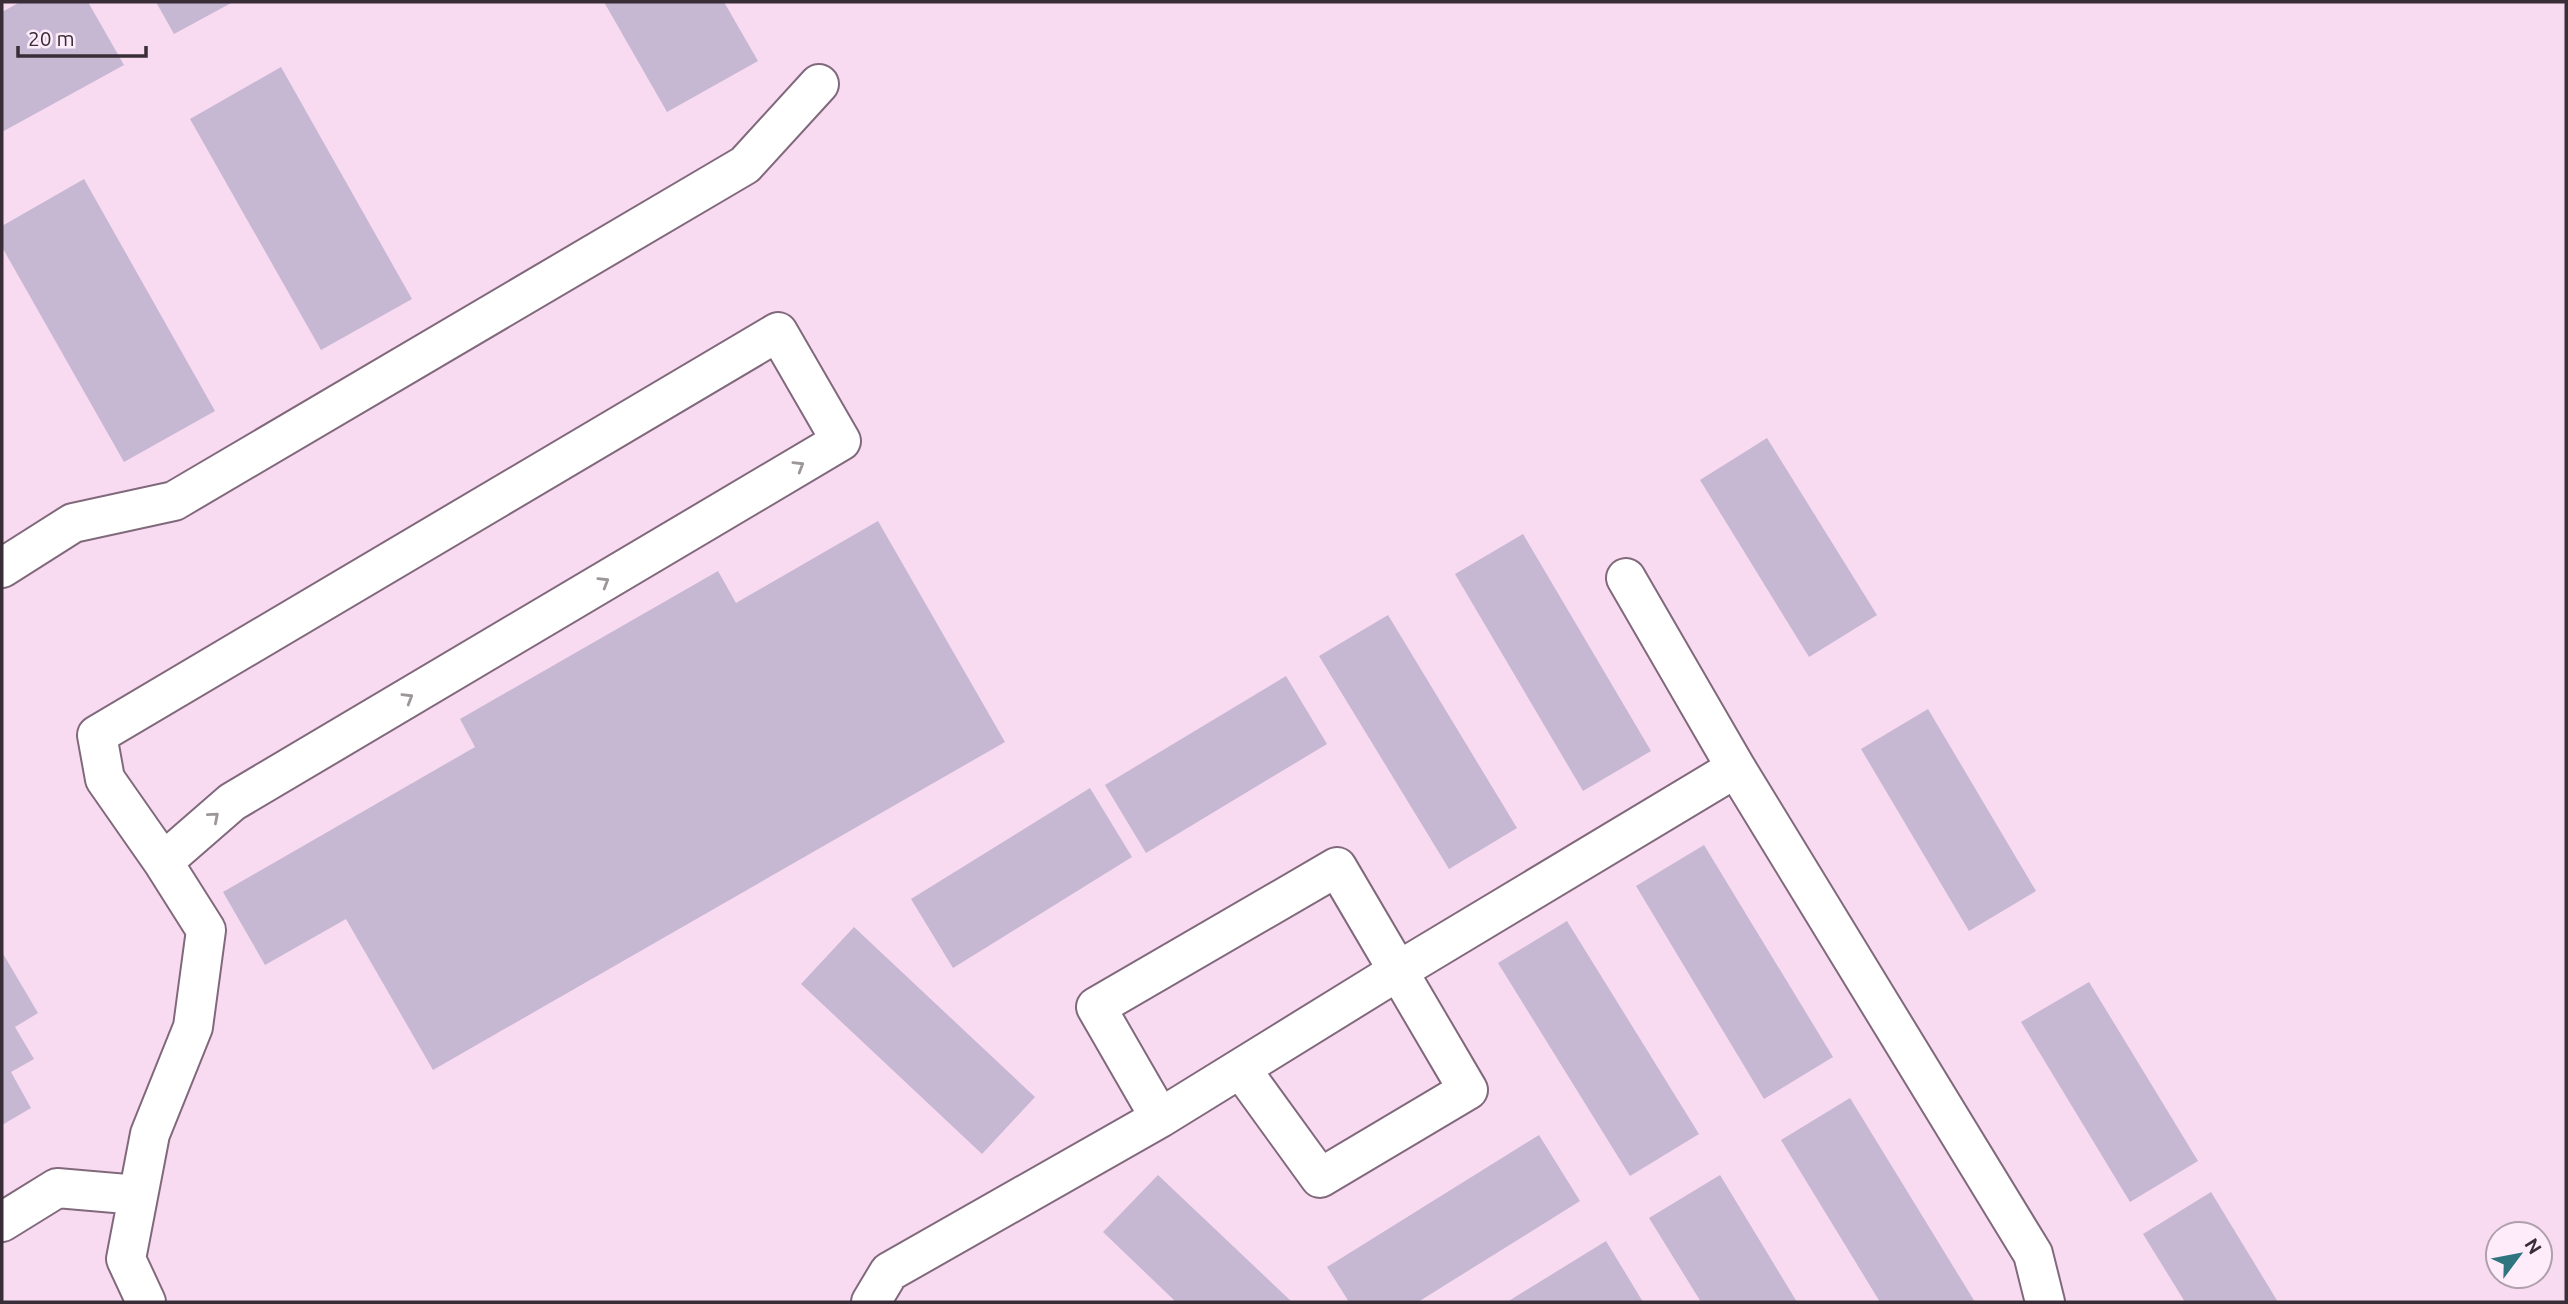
<svg xmlns="http://www.w3.org/2000/svg" width="2568" height="1304" font-family="Ubuntu,sans-serif">
<style>
.building{fill:#c6b7d3}
.lines{fill:none;stroke-linecap:round;stroke-linejoin:round}
.minor-casing{stroke:#81697c;stroke-width:42}
.minor{stroke:#fff;stroke-width:38}
.oneway{stroke:#9c969b}
</style>
<rect width="100%" height="100%" fill="#f8dbf1"/>
<path class="building" d="M20 2H88L124 65 2 132V12Z
M156 2H233L174 34Z
M604 2H724L758 61 667 112Z
M281 67 412 299 321 350 190 119Z
M84 179 215 411 124 462 2 247V226Z
M1767 438 1877 615 1809 657 1700 480Z
M878 521 1005 742 433 1070 346 919 265 965 223 892 475 747 460 719 718 571 736 603Z
M1523 534 1651 751 1583 791 1455 574Z
M1388 615 1517 828 1449 869 1319 656Z
M1286 676 1327 744 1146 853 1105 785Z
M1928 709 2036 891 1969 931 1861 749Z
M1090 788 1132 857 953 968 911 899Z
M1704 845 1833 1057 1764 1099 1636 886Z
M1567 921 1699 1134 1630 1176 1498 963Z
M854 927 1035 1097 982 1154 801 984Z
M2 952 38 1013 15 1027 34 1059 11 1072 31 1108 2 1125Z
M2089 982 2198 1161 2130 1202 2021 1022Z
M1850 1098 1975 1302H1880L1781 1140Z
M1539 1135 1580 1201 1418 1302H1349L1327 1267Z
M1158 1175 1292 1302H1176L1103 1232Z
M1720 1175 1797 1302H1701L1649 1218Z
M2211 1192 2278 1302H2185L2143 1234Z
M1606 1241 1643 1302H1507Z"/>
<g class="lines">
<defs>
<path id="minor" d="M2 568 73 523 174 501 745 165 819 84
M1626 578 1736 768
M1160 1118 1096 1007 1337 867 1468 1090 1320 1178 1241 1069
M2 1222 57 1188 138 1195
M146 1302 126 1259 150 1134 193 1027 206 930 163 862 105 779 97 735 778 332 841 441 232 802 163 862
M871 1302 889 1272 1160 1118 1398 971 1736 768 2033 1254 2045 1302"/>
</defs>
<use href="#minor" class="minor-casing"/>
<use href="#minor" class="minor"/>
</g>
<defs><path id="oneway-chevron" d="M-2-3.5L2.5 0L-2 3.5" fill="none" stroke-width="1.6" stroke-linecap="round" stroke-linejoin="round" transform="scale(1.75)"/></defs>
<g class="oneway">
<use href="#oneway-chevron" transform="translate(799 466) rotate(-31)"/>
<use href="#oneway-chevron" transform="translate(604 582) rotate(-31)"/>
<use href="#oneway-chevron" transform="translate(408 698) rotate(-31)"/>
<use href="#oneway-chevron" transform="translate(214 817) rotate(-41)"/>
</g>
<rect width="2568" height="1304" fill="none" stroke="#392e37" stroke-width="7"/>
<g transform="translate(2519 1255) rotate(58)"><circle r="33" fill="#feecfa" stroke="#afa0ac" stroke-width="2"/>
<path d="M0-5L12 26L0 18L-12 26Z" fill="#2e7580"/>
<text y="-10" font-size="19" font-weight="bold" text-anchor="middle" fill="#392e37">N</text>
</g>
<path d="M18 46v10h128v-10" fill="none" stroke="#392e37" stroke-width="3.5"/>
<text x="28" y="46" font-size="21" fill="#392e37" stroke="#feecfa" stroke-width="5" paint-order="stroke">20 m</text>
</svg>
